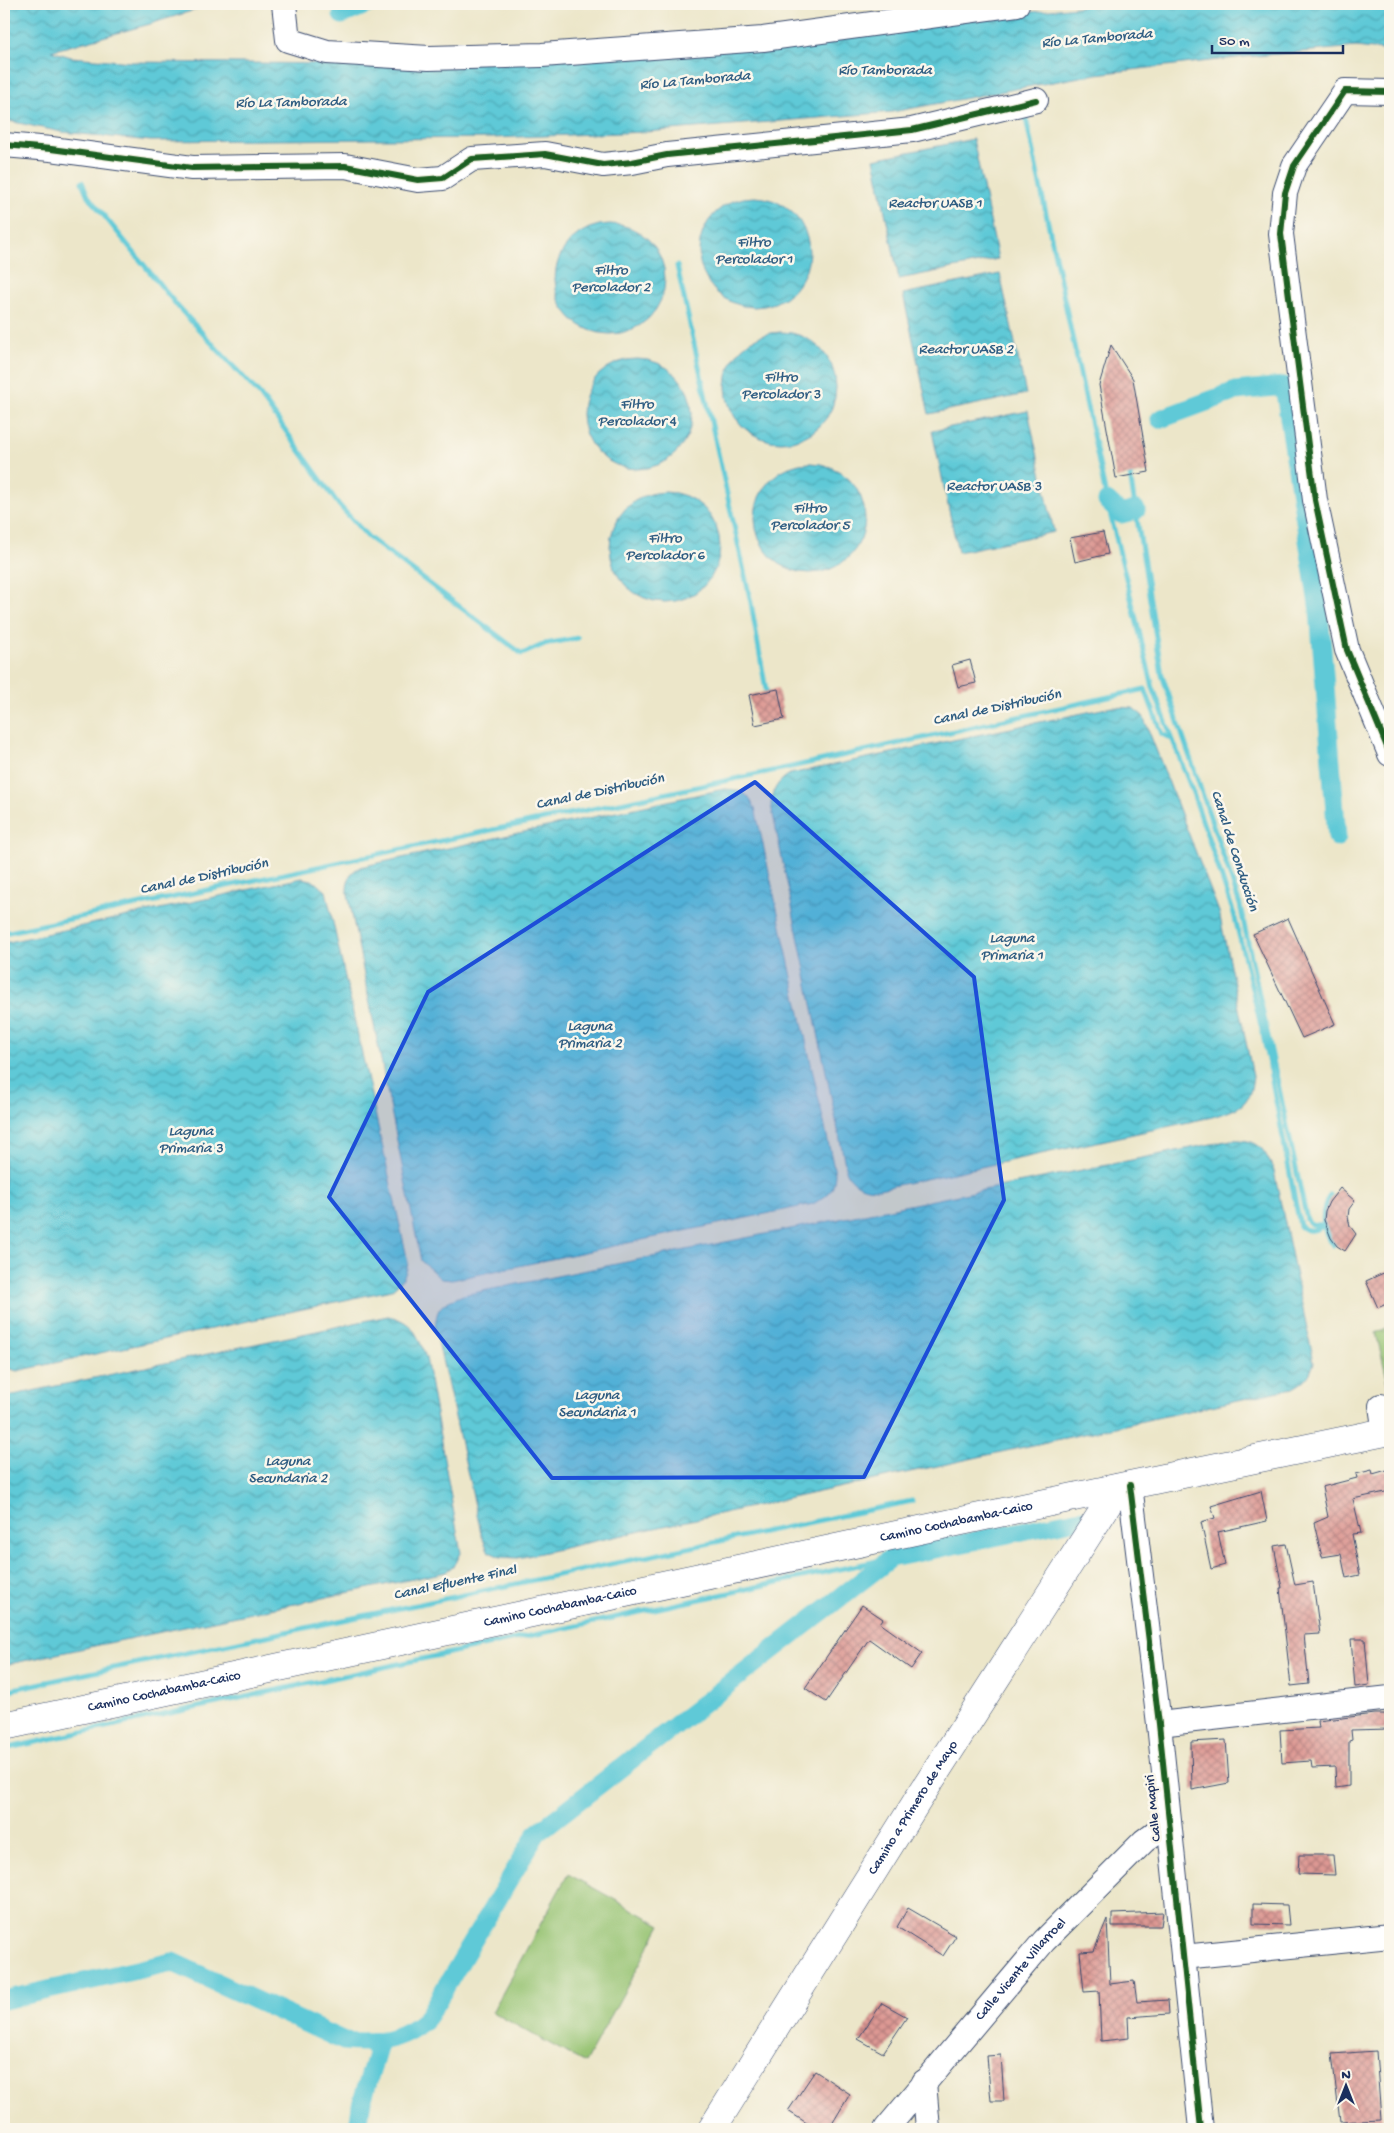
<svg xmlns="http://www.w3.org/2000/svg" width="1394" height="2133" font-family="'Gochi Hand',sans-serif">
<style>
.grass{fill:url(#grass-tufts);stroke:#587968}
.pitch{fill:#96c372;stroke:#587968}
.water{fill:url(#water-waves);stroke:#3c7c9a}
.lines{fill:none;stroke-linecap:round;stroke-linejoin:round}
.stream{stroke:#5ec9d7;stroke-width:5}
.canal{stroke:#5ec9d7;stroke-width:19}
.building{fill:url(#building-cross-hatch)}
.minor-casing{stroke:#3a4a6e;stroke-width:26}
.major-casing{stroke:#3a4a6e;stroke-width:29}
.minor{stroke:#fff;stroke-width:24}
.major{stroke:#fff;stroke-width:28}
.cycleway-casing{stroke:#fbf7ec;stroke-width:9}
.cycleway{stroke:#1b5e20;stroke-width:6}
.marked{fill:#1d4ed8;fill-opacity:0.2;stroke:#1d4ed8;stroke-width:4;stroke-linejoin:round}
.labels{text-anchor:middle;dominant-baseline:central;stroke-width:5;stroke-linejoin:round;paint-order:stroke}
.street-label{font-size:14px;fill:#1b2f5e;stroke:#fbf7ec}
.water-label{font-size:15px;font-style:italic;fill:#2f5d82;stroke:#fbf7ec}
</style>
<defs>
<pattern id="grass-tufts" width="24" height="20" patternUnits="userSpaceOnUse" patternTransform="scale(1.25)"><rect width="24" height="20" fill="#96c372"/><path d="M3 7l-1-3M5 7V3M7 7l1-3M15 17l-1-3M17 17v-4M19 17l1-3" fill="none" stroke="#7a9f61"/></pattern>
<pattern id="water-waves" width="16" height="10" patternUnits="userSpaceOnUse" patternTransform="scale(1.25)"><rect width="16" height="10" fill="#5ec9d7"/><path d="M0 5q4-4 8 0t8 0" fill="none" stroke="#4da4b2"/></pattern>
<pattern id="building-cross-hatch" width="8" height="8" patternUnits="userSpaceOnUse" patternTransform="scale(1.25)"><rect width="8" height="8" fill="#dd9893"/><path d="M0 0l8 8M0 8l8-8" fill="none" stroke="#b27c7b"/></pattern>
</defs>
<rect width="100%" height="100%" fill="#fbf7ec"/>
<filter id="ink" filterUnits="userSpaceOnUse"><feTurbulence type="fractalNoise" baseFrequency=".02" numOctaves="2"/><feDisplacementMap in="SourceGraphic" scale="10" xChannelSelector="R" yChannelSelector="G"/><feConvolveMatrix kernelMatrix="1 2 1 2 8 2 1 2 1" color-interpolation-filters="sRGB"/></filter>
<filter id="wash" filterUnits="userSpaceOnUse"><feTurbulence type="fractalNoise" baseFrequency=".0096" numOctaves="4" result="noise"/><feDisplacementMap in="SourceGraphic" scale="20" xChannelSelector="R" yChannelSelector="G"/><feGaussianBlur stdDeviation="1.12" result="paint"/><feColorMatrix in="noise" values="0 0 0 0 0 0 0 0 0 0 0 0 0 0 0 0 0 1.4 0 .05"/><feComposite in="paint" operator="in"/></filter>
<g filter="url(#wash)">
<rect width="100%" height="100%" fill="#ece6c9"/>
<path class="grass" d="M1390 1326V1391L1376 1333Z"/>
<path class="pitch" d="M568 1874 661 1925 585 2063 492 2012Z"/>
<path class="water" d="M4 4H214L150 24 51 51 71 57 132 62 352 64 962 20 1102 4H1390V51L1356 47 1244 57 1096 74 892 112 645 132 491 138 151 141 62 132 4 120Z
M973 139 998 259 899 279 874 159Z
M699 252a55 55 0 1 1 110 0a55 55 0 1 1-110 0Z
M555 279a55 55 0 1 1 110 0a55 55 0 1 1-110 0Z
M1000 274 1026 394 929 414 903 294Z
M726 387a55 55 0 1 1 110 0a55 55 0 1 1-110 0Z
M582 414a55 55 0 1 1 110 0a55 55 0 1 1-110 0Z
M1028 411 1054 532 958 552 932 431Z
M755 518a55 55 0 1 1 110 0a55 55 0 1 1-110 0Z
M610 547a55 55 0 1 1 110 0a55 55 0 1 1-110 0Z
M1112 707 1133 708 1143 716 1219 912 1253 1076C1250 1107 1240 1108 1212 1117L879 1189C864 1189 856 1186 847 1174L771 805C772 790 778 781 790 774Z
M724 789C742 790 747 792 755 808L835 1173C834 1193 829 1194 813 1204L452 1280 441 1279 421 1261 347 889C348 878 350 872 360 867Z
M302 878 312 880 326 891 408 1262C407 1275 402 1281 391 1290L17 1371 4 1367V943Z
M1231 1140C1259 1139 1263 1147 1274 1171L1314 1362C1310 1376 1306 1381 1293 1388L518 1558 501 1557 489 1552 482 1537 435 1328C437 1304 442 1304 463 1295Z
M388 1316C413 1321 418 1335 426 1358L461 1553 456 1563 446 1572 4 1665V1397Z"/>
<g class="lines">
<path class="stream" d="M1025 114 1107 501 1153 688 1193 793 1234 914 1263 1034 1300 1226C1307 1232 1313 1231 1321 1227
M82 182 88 196 179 308 260 395 339 505 368 537 522 654 545 644 578 638
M677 266 751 603 767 696
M1130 475 1162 675 1240 905 1307 1220 1311 1224 1322 1225
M4 933 791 767 1145 689 1162 734 1172 739
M1330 1195C1320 1213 1321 1229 1333 1245
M4 1691 912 1501
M4 1749 891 1558"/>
<path class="canal" d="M342 15 368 4
M1160 419 1236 391 1284 386 1319 611 1337 837
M1107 501 1121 514 1136 510
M4 2000 172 1962 344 2041C371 2044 400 2041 422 2022 428 2018 432 2009 436 2003L537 1833 891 1558 1081 1519
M358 2129 361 2105 380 2041"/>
</g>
<g id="blocks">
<path class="building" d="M1111 345 1133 379 1149 472 1116 478 1099 385Z
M1103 532 1108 554 1075 562 1070 538Z
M970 660 976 683 958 687 952 665Z
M778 689 784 719 755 725 749 695Z
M1288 918 1335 1024 1302 1038 1253 934Z
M1340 1188 1355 1201 1349 1209 1348 1217 1350 1226 1356 1234 1345 1251 1337 1246 1331 1238 1324 1220 1325 1211 1329 1202Z
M1390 1270V1302L1378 1308 1366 1281Z
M1390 1469V1491L1353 1499 1361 1533 1352 1534 1360 1575 1346 1578 1341 1554 1322 1557 1314 1523 1328 1517 1322 1487 1357 1478 1356 1474 1372 1470 1373 1474Z
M1261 1491 1267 1521 1218 1532 1225 1565 1211 1569 1201 1522 1215 1518 1211 1506Z
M1286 1544 1295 1585 1313 1582 1320 1634 1304 1635 1309 1684 1291 1686 1280 1588H1282L1274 1546Z
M862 1605 883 1619 880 1623 922 1653 911 1669 869 1639 826 1702 805 1688Z
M1351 1639H1365L1369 1685 1355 1687Z
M1374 1714H1387L1389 1729 1351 1730 1352 1740 1349 1741V1786L1336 1788 1335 1767 1312 1768 1311 1761 1282 1763 1280 1730 1319 1728 1318 1721Z
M1226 1740 1229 1783 1192 1790 1191 1742Z
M1299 1855H1333L1335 1875 1298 1874Z
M1253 1904 1287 1905 1289 1925 1253 1924Z
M908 1908 956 1936 943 1956 897 1927Z
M1163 1912 1161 1926H1112V1914Z
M1107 1919 1110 1984 1134 1981 1137 2002 1168 2000 1169 2014 1128 2017 1129 2038 1101 2041 1099 1991 1084 1992 1080 1952 1094 1951Z
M882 2003 907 2017 883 2053 858 2039Z
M1376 2051 1381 2120 1340 2122 1332 2054Z
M1001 2055 1004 2101H991L987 2056Z
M815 2071 850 2094 829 2129H816L788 2111Z"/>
</g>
</g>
<g filter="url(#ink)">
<use href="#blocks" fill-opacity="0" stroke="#3a4a6e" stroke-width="1"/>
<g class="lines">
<defs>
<g id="minor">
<path d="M284 4 288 40 327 52 429 58 542 55 763 39 1017 4"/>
<path d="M1390 92 1345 91 1294 166 1285 193 1281 234 1315 500 1347 650 1390 754"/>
<path d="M4 145 51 149 192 168 345 166 418 180 443 178 472 159 545 154 603 165 632 162 667 155 912 130 1036 100"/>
<path d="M1381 1406 1385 1433"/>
<path d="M1130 1485 1159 1724 1201 2129"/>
<path d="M1159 1724 1390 1698"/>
<path d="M1183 1957 1390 1936"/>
<path d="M924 2082 928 2129"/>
<path id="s1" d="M886 2129 1044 1941 1144 1841 1168 1823"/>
</g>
<g id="major">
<path id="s2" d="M4 1726 1130 1485 1390 1431"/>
<path id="s3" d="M712 2129 919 1798 1118 1488"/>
</g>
</defs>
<use href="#minor" class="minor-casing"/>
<use href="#major" class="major-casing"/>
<use href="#minor" class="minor"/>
<use href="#major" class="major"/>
<defs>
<path id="cycleway" d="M1390 92 1345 91 1294 166 1285 193 1281 234 1315 500 1347 650 1390 754
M4 145 51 149 192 168 345 166 418 180 443 178 472 159 545 154 603 165 632 162 667 155 912 130 1036 100
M1130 1485 1159 1724 1201 2129"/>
</defs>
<use href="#cycleway" class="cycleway-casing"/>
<use href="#cycleway" class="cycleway"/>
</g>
</g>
<path class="marked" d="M755 782 974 977 1004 1200 864 1477 552 1478 329 1197 428 992Z"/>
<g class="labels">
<g class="street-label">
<text stroke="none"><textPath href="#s2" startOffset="974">Camino Cochabamba-Caico</textPath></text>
<text stroke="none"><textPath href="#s2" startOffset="569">Camino Cochabamba-Caico</textPath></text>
<text stroke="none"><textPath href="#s2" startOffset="164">Camino Cochabamba-Caico</textPath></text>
<text stroke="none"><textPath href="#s3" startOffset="379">Camino a Primero de Mayo</textPath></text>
<text transform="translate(1154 1808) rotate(-96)">Calle Mapiri</text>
<text stroke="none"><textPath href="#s1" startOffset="209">Calle Vicente Villarroel</textPath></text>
</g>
<g class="water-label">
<text transform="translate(1097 39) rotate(-5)">Río La Tamborada</text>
<text x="885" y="71">Río Tamborada</text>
<text transform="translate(695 81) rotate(-5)">Río La Tamborada</text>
<text transform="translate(291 103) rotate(-1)">Río La Tamborada</text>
<text x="935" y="204">Reactor UASB 1</text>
<text x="754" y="243">Filtro<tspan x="754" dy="17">Percolador 1</tspan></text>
<text x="611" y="271">Filtro<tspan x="611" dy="17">Percolador 2</tspan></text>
<text x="966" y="350">Reactor UASB 2</text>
<text x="781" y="378">Filtro<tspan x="781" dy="17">Percolador 3</tspan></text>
<text x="637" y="405">Filtro<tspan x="637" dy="17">Percolador 4</tspan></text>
<text x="994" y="487">Reactor UASB 3</text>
<text x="810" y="509">Filtro<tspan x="810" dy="17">Percolador 5</tspan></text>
<text x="665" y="539">Filtro<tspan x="665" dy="17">Percolador 6</tspan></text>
<text transform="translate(997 708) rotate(-12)">Canal de Distribución</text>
<text transform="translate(600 792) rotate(-12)">Canal de Distribución</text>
<text transform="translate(1234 851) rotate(72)">Canal de Conducción</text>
<text transform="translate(204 877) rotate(-12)">Canal de Distribución</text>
<text x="1012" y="939">Laguna<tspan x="1012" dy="17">Primaria 1</tspan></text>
<text x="590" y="1027">Laguna<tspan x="590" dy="17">Primaria 2</tspan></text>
<text x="191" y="1132">Laguna<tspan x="191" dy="17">Primaria 3</tspan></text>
<text x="597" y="1396">Laguna<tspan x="597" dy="17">Secundaria 1</tspan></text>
<text x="288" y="1462">Laguna<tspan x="288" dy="17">Secundaria 2</tspan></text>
<text transform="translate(455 1583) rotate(-12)">Canal Efluente Final</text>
</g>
</g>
<rect width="1394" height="2133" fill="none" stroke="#fbf7ec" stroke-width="20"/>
<g transform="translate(1346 2086)" stroke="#fbf7ec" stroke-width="4" paint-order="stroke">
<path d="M0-4L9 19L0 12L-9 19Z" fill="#1b2f5e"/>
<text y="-8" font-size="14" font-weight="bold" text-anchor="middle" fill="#1b2f5e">N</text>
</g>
<path d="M1212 45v8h131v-8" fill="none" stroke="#1b2f5e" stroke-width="2.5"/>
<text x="1219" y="45" font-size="15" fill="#1b2f5e" stroke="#fbf7ec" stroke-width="4" paint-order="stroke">50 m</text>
</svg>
